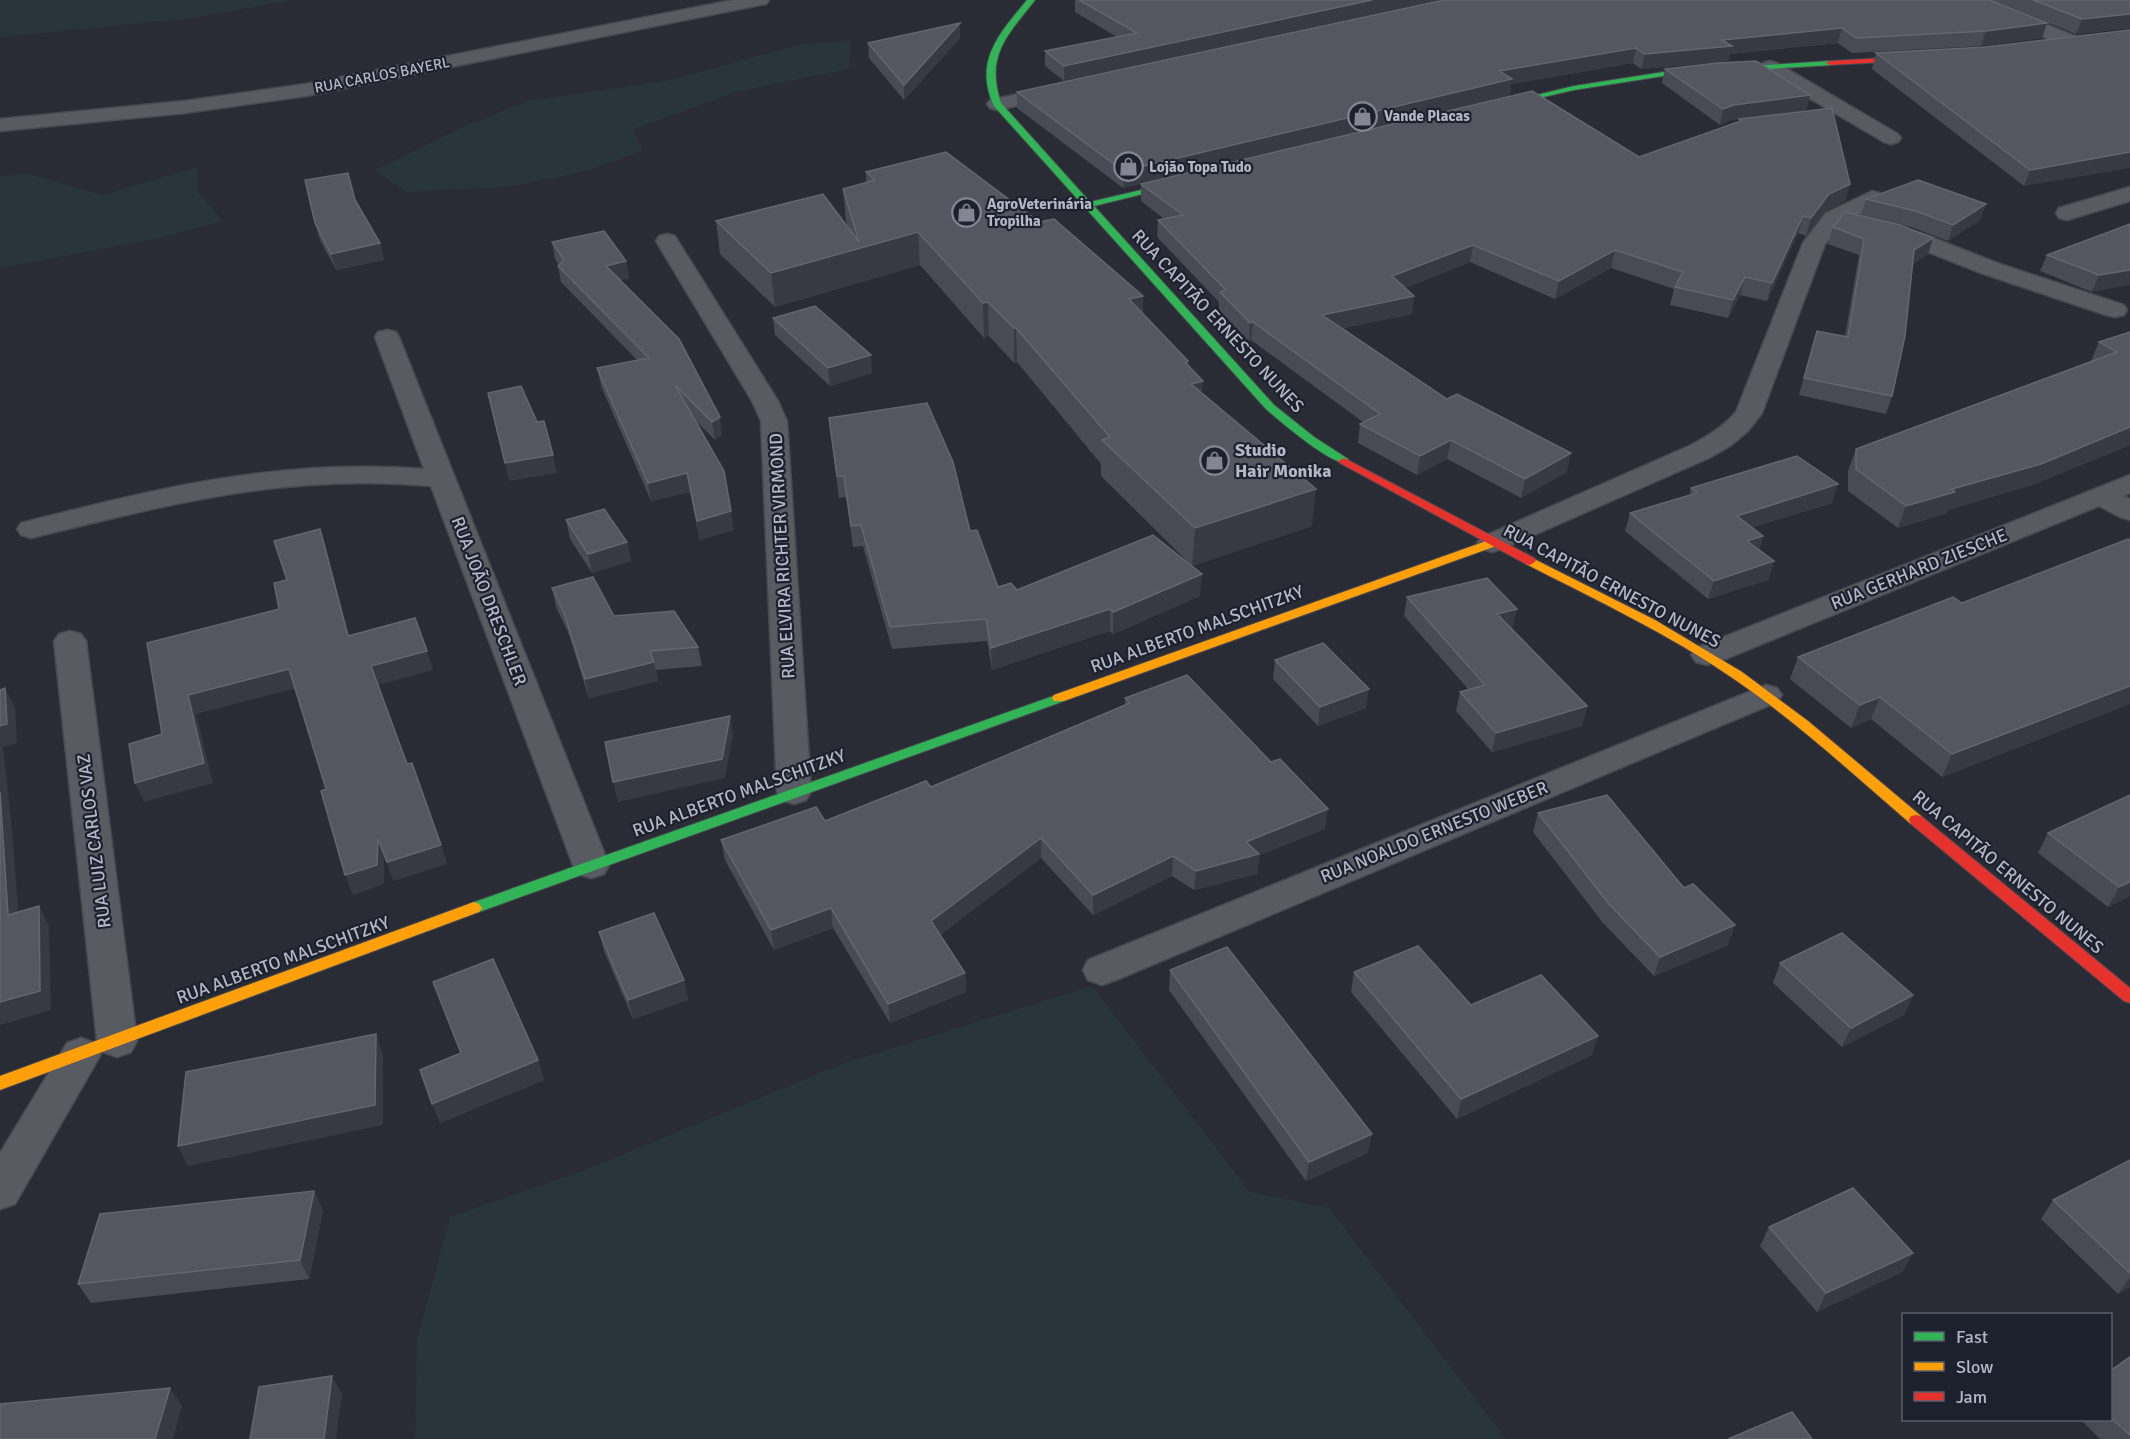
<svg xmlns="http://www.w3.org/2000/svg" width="2130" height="1439" font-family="Signika,sans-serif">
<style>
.green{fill:#28353a}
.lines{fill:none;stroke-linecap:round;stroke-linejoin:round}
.street-casing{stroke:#47494f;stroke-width:3}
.fast-casing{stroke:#474951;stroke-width:2}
.slow-casing{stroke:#474951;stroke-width:2}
.jam-casing{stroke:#474951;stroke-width:2}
.street{fill:#595b62;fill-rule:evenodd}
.fast{fill:#30b455;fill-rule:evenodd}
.slow{fill:#ff9f0a;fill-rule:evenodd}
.jam{fill:#e5322d;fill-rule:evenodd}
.wall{fill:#484b53}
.shaded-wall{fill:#373a42}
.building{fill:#54575f;stroke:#63666f;stroke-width:1.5}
.labels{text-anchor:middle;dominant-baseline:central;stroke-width:4.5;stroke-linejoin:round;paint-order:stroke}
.far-street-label{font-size:15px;fill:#b4b7c5;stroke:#1d212e}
.far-poi-label{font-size:15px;font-weight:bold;fill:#b4b7c5;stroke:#1d212e;text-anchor:start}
.street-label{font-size:18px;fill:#b4b7c5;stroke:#1d212e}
.poi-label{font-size:18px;font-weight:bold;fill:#b4b7c5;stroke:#1d212e;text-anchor:start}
</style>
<rect width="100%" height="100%" fill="#2a2c35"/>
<path class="green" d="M0 0H291L193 18 0 37Z
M851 40 849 69 739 91 634 129 643 151 586 171 514 186 406 192 375 170 465 126 528 101 667 81 798 45Z
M198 167 197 191 223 221 160 238 0 268V176L28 174 103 195Z
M1092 986 1250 1192 1329 1208 1506 1439H415L417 1340 450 1217 585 1170 842 1064Z"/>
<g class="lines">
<defs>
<path id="street" d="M733 0H769L766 4 760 5 306 96 185 113 0 131V119L185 101 306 84Z
M1962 0H1986L2082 39 2084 43 2082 47H2068L1965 4Z
M1770 61 1777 63 1898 134 1901 138 1898 142 1891 144 1884 142 1763 71 1760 67 1763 63Z
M1059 85 1066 87 1069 91 1066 95 997 110 990 108 987 104 990 100Z
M2130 187V201L2067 220 2059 218 2056 213 2059 208Z
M1872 191 1880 193 1883 198 1880 203 1842 223 1825 244 1762 413 1748 431 1730 446 1709 458 1502 549 1492 552 1482 549 1477 543 1482 537 1689 446C1707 437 1723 427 1736 412L1803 243 1826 213Z
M1888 224 1926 235 1997 263 2124 305 2127 310 2124 315 2115 317 2106 315 1981 273 1910 245 1880 236 1877 231 1880 226Z
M667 234 675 236 678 241 778 401 787 421 811 792 806 800 794 804 782 800 777 792 761 421 752 401 656 241 659 236Z
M387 330 396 332 399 337 609 865 604 874 591 878 578 874 573 865 431 486C285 473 170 504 31 538L21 535 17 529 21 523C160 488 279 458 424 469L375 337 378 332Z
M2130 475V493L2123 496 2130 499V520L2120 517 2099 506 1718 662 1707 665 1696 662 1691 655 1696 648Z
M70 631 81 634 86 641 137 1041 131 1052 117 1057 103 1052 97 1041 54 641 59 634Z
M1766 685 1777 688 1782 695 1777 702 1116 980 1102 985 1088 980 1083 970 1088 960Z
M81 1038 95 1043 101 1054 15 1204 0 1209V1153L67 1043Z"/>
<path id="fast" d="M1027 0H1035C1007 36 985 55 1001 103L1090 202 1188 179V183L1094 206 1274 405 1314 437 1348 459V463C1332 466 1280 421 1266 409L994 106C973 61 1000 33 1027 0Z
M1830 61H1833V65L1670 75 1574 90 1495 108 1491 106 1574 86 1670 71Z
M1059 694 1064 695 1066 698 1064 701 479 912H469L466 908 469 904Z"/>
<path id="slow" d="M1492 539 1498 543 1496 546 1064 701H1054L1052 698 1054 695Z
M1530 557 1655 620 1742 672 1808 721 1921 816 1923 820 1921 824H1911C1853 774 1797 722 1734 679 1669 634 1596 600 1526 564L1524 561Z
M474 902 479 904 482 908 479 912 0 1090V1076Z"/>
<path id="jam" d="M1919 56 1923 58 1922 60 1830 65 1826 63 1830 61Z
M1344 458 1534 558 1536 561 1530 565 1526 564 1340 463 1338 461Z
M1916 815 1921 816 2130 988V1003L2124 1001 1911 824 1909 820 1911 816Z"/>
</defs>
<use href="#street" class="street-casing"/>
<use href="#fast" class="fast-casing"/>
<use href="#slow" class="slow-casing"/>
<use href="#jam" class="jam-casing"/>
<use href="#street" class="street"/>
<use href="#fast" class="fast"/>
<use href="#slow" class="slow"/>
<use href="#jam" class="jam"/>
</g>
<path class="wall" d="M1075 0H1438L1064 81 1045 66V51L1117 37 1075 12Z
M1990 0 2042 38 1981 46 1852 53 1838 43 1730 54 1728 61 1641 69 1633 63 1511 84 1510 95 1123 188 1017 108V92Z
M1992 0H2130V28L2076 34Z
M960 23V38L904 100 869 58 868 43Z
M2130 30 2024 186 1872 69 1876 53 1986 47Z
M1665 69 1810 95 1806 110 1730 120 1720 125 1662 83Z
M1739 119 1850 184 1845 201 1824 212 1806 236 1798 233 1767 301 1740 295 1728 318 1670 305 1674 289 1611 268 1555 299 1470 262 1405 288 1412 314 1343 328 1447 399 1567 472 1521 498 1447 459 1417 475 1358 443 1360 424 1363 422 1251 340 1249 341 1219 310V302L1157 237 1158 220 1164 219 1141 201V184L1639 157 1739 122Z
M866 172 1039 222 1143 296V314L1188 361V365L1202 393 1312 526 1192 566 1101 476V464L1017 362 1014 363 989 336 984 338 920 265 775 307 720 254 716 221 848 227 846 221 843 189 866 183Z
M1866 199 1986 204 1980 220 1948 241 1911 227 1861 215Z
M355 201 380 243 384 260 336 270 320 240 315 223Z
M2130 224 2092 292 2040 271 2047 255Z
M1833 227 1933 238 1928 254 1913 264 1892 396 1886 414 1799 395 1817 331 1845 336 1859 255 1828 244Z
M552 242 626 261 629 278 620 280 722 435 715 440 694 419 734 530 700 540 690 492 651 501 601 386 597 368 637 360 561 282 558 266 559 265 555 259Z
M773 318 872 373 830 386 775 335Z
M2130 332V445L2032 485 1948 510 1947 513 1898 528 1848 491V471L1856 449 2091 361 2099 342Z
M829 418 970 531 998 587 1017 590 1200 596 1113 634 1110 631 992 670 987 641 892 649 863 546 853 547 846 497 839 498Z
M1691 488 1832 503 1753 527 1763 536 1759 550 1774 561 1768 580 1708 599 1625 531 1630 513 1689 496Z
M566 520 627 542 631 561 592 573 570 539Z
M2130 540V704L1942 777 1871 719 1851 728 1790 679 1798 657 1962 603Z
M552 588 614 616 698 647 702 666 656 670 658 681 589 698 568 632 556 607Z
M1407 597 1513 627 1511 628 1587 706 1582 726 1492 752 1456 711 1460 692 1469 690 1404 616Z
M1275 660 1366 708 1318 726 1273 679Z
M1125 698 1325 829 1259 855 1257 874 1194 890 1172 876 1093 915 1041 858 940 935 965 973 966 992 890 1023 833 928 774 950 725 860 721 840 825 821 931 787 1125 705Z
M2130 795V896L2108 907 2038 853 2048 833Z
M1538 813 1728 945 1654 976 1603 923 1533 832Z
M599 932 684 980 688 1000 633 1019 604 951Z
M1780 963 1913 995 1904 1015 1842 1047 1773 983Z
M1170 970 1368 1153 1306 1181 1169 990Z
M1354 972 1471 1005 1592 1055 1457 1119 1351 992Z
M433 982 538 1060 544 1080 440 1123 461 1053Z
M2130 1160V1287L2118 1294 2041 1219 2053 1200Z
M314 1191 323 1211 309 1279 91 1303 78 1284Z
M1769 1227 1913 1253 1902 1272 1817 1312 1760 1246Z
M2130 1357V1439H2100L2080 1419H2110V1371Z"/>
<path class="shaded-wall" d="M1372 0H1438L1064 81V66Z
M2130 14V28L2076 34 2082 19Z
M960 23V38L904 100V85Z
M2047 23 2042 38 1981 46 1986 31Z
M1842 28 1838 43 1730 54 1728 61 1641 69 1645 54 1722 40Z
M1636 48 1633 63 1511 84 1510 95 1123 188V171L1499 71Z
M1810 95 1806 110 1730 120 1720 125 1723 109 1734 105Z
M2130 152V168L2024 186 2030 170Z
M1850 184 1845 201 1824 212 1806 236 1811 218 1829 194Z
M1986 204 1980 220 1948 241 1953 225Z
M1803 216 1798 233 1767 301 1772 283Z
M918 232 920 265 775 307 771 273Z
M1933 238 1928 254 1909 267 1914 250Z
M380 243 384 260 336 270 331 254Z
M1473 245 1470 262 1390 294 1392 276Z
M1615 250 1611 268 1555 299 1559 281Z
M626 261 629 278 609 283 606 266Z
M2130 270V285L2092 292 2099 275Z
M1745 277 1740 295 1728 318 1733 300Z
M1143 296 1142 330 1129 299Z
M1414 296 1412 314 1320 333 1322 315Z
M988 302 989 336 984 338 983 303Z
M1253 322 1251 340 1249 341 1250 323Z
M1014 328H1016L1017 362 1014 363Z
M871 355 872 373 830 386 828 368Z
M1203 381 1201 416 1191 384Z
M720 417 722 435 715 440 712 422Z
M2130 427V445L2032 485 1948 510 1947 513 1898 528 1906 506Z
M1451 440 1447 459 1417 475 1420 456Z
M1571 453 1567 472 1521 498 1525 479Z
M553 455 557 473 509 481 505 463Z
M687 473 690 492 651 501 648 483Z
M1838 484 1832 503 1732 534 1737 516Z
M1316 489 1312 526 1192 566 1195 528Z
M731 511 734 530 700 540 697 521Z
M320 529 326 547 354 655 348 636Z
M1763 536 1758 554 1747 541Z
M627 542 631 561 592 573 588 554Z
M1774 561 1768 580 1708 599 1714 581Z
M1202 574 1200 596 1113 634V612Z
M1110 609V631L992 670 991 648Z
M1517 609 1513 627 1493 632 1497 614Z
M427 651 433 670 378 685 371 666Z
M654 662 658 681 589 698 585 679Z
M289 669 296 688 196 714 213 783 144 802 135 783 188 695Z
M2130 686V704L1942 777 1952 754Z
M5 688 15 708 17 743 3 747 12 830 20 934 8 915 0 792V726Z
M1369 689 1366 708 1318 726 1320 707Z
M1880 697 1871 719 1851 728 1860 705Z
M1587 706 1582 726 1492 752 1496 733Z
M730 716 733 735 725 778 618 802 613 782Z
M1328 809 1325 829 1259 855 1257 874 1194 890 1196 871 1246 842Z
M1041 838V858L933 940 931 921Z
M378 839 384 859V884L353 895 345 875Z
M441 845 447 864 393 881 387 862Z
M1173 856 1172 876 1093 915V895Z
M2130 882V896L2108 907 2119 887Z
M39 906 49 926 51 1010 0 1025V1002Z
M831 908 833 928 774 950 771 930Z
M1735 925 1728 945 1654 976 1660 957Z
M965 973 966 992 890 1023 888 1004Z
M684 980 688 1000 633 1019 628 1000Z
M1913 995 1904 1015 1842 1047 1851 1028Z
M376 1034 383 1054V1125L188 1166 178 1146Z
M1598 1036 1592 1055 1457 1119 1461 1099Z
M538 1060 544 1080 440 1123 432 1104Z
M1372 1134 1368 1153 1306 1181 1309 1162Z
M314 1191 323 1211 309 1279 300 1260Z
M1913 1253 1902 1272 1817 1312 1826 1293Z
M2130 1277V1287L2118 1294Z
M332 1376 342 1394 336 1439H324Z
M170 1388 182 1406 173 1439H155Z"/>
<path class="building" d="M1079 0H1372L1064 66 1045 51 1137 33Z
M1444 0H1990L2047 23 1986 31 1856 38 1842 28 1722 40 1732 46 1645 54 1636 48 1499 71 1512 79 1123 171 1017 92Z
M2033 0H2130V14L2082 19Z
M960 23 904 85 868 43Z
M2130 30V152L2030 170 1876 53 1986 47Z
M1756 61 1810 95 1734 105 1723 109 1665 69 1718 63Z
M1532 91 1639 157 1741 121 1739 119 1832 108 1850 184 1829 194 1811 218 1803 216 1772 283 1745 277 1733 300 1675 287 1683 272 1615 250 1559 281 1473 245 1392 276 1414 296 1322 315 1447 399 1457 394 1571 453 1525 479 1451 440 1420 456 1360 424 1380 414 1253 322 1250 323 1220 292 1226 290 1158 220 1183 215 1141 184Z
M946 152 1039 222 1054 219 1143 296 1129 299 1188 361 1185 362 1203 381 1191 384 1316 489 1195 528 1102 440 1110 437 1016 328H1014L988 302 983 303 918 232 771 273 716 221 823 194 859 242 843 189 875 180 866 172Z
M348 173 355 200 380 243 331 254 315 223 305 180Z
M1918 180 1986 204 1953 225 1916 211 1866 199Z
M1845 212 1900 225 1933 238 1914 250 1905 336 1892 396 1804 378 1817 331 1848 337 1864 239 1833 227Z
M2130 224V270L2099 275 2047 255Z
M604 231 626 261 606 266 679 339 720 417 712 422 675 385 724 471 731 511 697 521 687 473 648 483 597 368 649 358 558 266 564 260 552 242Z
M815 306 871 355 828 368 773 318Z
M2130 332V427L2041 464 1952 489 1955 492 1906 506 1856 469V449L2117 352 2099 342Z
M521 386 537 422 544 421 553 455 505 463 488 393Z
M927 403 953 462 970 531 977 530 998 587 1011 583 1017 590 1153 535 1202 574 1113 612 1110 609 991 648 986 619 890 627 861 525 851 526 844 476H837L829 418Z
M1797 456 1838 484 1737 516 1763 536 1747 541 1774 561 1714 581 1630 513 1697 493 1691 488Z
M604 509 627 542 588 554 566 520Z
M320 529 348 636 415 618 427 651 371 666 407 764 412 763 441 845 387 862 378 839 377 865 345 875 321 791 326 789 289 669 188 695 204 763 135 783 129 744 162 734 147 643 279 609 274 583 287 580 274 541Z
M2128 539 2130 540V686L1952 754 1880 697 1860 705 1798 657 1953 597 1962 603Z
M593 577 614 616 674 611 698 647 650 651 654 662 585 679 564 613 552 588Z
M1487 578 1517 609 1497 614 1587 706 1496 733 1460 692 1485 685 1407 597Z
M1323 643 1369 689 1320 707 1275 660Z
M1187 675 1271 762 1280 759 1328 809 1246 842 1259 854 1196 871 1173 856 1093 895 1041 838 931 921 965 973 888 1004 831 908 771 930 721 840 816 807 825 821 926 781 931 787 1130 703 1125 698Z
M5 688 7 724 0 726V690Z
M730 716 722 759 613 782 605 742Z
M0 792 8 915 39 906 40 991 0 1002Z
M1607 795 1684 888 1693 884 1735 925 1660 957 1609 904 1538 813Z
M2130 795V882L2119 887 2048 833Z
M654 913 684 980 628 1000 599 932Z
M1842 933 1913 995 1851 1028 1780 963Z
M1418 946 1471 1005 1541 975 1598 1036 1461 1099 1354 972Z
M1227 947 1372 1134 1309 1162 1170 970Z
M493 959 538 1060 432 1104 420 1070 461 1053 433 982Z
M376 1034 375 1105 178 1146 186 1072Z
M2130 1160V1273L2053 1200Z
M1853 1188 1913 1253 1826 1293 1769 1227Z
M314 1191 300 1260 78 1284 100 1214Z
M2130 1357V1435L2110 1417V1371Z
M332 1376 324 1439H250L259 1387Z
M170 1388 155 1439H0V1404Z
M1792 1412 1812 1439H1728Z"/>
<defs>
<symbol id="shop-ring" viewBox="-11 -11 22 22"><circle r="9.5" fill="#1d212e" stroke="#848693" stroke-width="1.5"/><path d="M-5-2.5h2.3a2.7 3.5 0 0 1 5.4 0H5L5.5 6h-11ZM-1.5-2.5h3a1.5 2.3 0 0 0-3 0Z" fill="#848693"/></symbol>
</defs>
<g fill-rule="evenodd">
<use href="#shop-ring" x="1346" y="100" width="33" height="33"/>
<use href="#shop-ring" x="1112" y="150" width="33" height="33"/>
<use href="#shop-ring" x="950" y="196" width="33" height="33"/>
<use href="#shop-ring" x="1198" y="444" width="33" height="33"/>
</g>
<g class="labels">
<g class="far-street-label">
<text transform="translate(382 75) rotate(-11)">RUA CARLOS BAYERL</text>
</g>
<g class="far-poi-label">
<text x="1384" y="116">Vande Placas</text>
<text x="1149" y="167">Lojão Topa Tudo</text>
<text x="987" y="204">AgroVeterinária<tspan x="987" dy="17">Tropilha</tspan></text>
</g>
<g class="street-label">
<text transform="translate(1218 321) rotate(47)">RUA CAPITÃO ERNESTO NUNES</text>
<text transform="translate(782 556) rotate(-93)">RUA ELVIRA RICHTER VIRMOND</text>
<text transform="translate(1919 569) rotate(-22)">RUA GERHARD ZIESCHE</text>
<text transform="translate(1612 586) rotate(28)">RUA CAPITÃO ERNESTO NUNES</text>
<text transform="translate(489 601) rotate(69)">RUA JOÃO DRESCHLER</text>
<text transform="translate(1197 629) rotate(-20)">RUA ALBERTO MALSCHITZKY</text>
<text transform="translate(739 793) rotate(-20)">RUA ALBERTO MALSCHITZKY</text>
<text transform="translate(1434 832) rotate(-22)">RUA NOALDO ERNESTO WEBER</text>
<text transform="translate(94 841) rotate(-97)">RUA LUIZ CARLOS VAZ</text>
<text transform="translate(2008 872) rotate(40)">RUA CAPITÃO ERNESTO NUNES</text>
<text transform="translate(283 960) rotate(-20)">RUA ALBERTO MALSCHITZKY</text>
</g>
<g class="poi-label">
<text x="1235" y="450">Studio<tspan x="1235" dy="21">Hair Monika</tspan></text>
</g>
</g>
<rect x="1902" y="1313" width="210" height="108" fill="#1d212e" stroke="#595d6a" stroke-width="1.5"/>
<rect x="1914" y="1332" width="30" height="9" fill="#30b455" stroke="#595d6a" stroke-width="1.5"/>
<text x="1956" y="1343" font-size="18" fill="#b4b7c5">Fast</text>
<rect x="1914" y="1362" width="30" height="9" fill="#ff9f0a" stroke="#595d6a" stroke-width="1.5"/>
<text x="1956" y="1373" font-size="18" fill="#b4b7c5">Slow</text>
<rect x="1914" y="1392" width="30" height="9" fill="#e5322d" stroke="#595d6a" stroke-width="1.5"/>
<text x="1956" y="1403" font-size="18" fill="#b4b7c5">Jam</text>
</svg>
